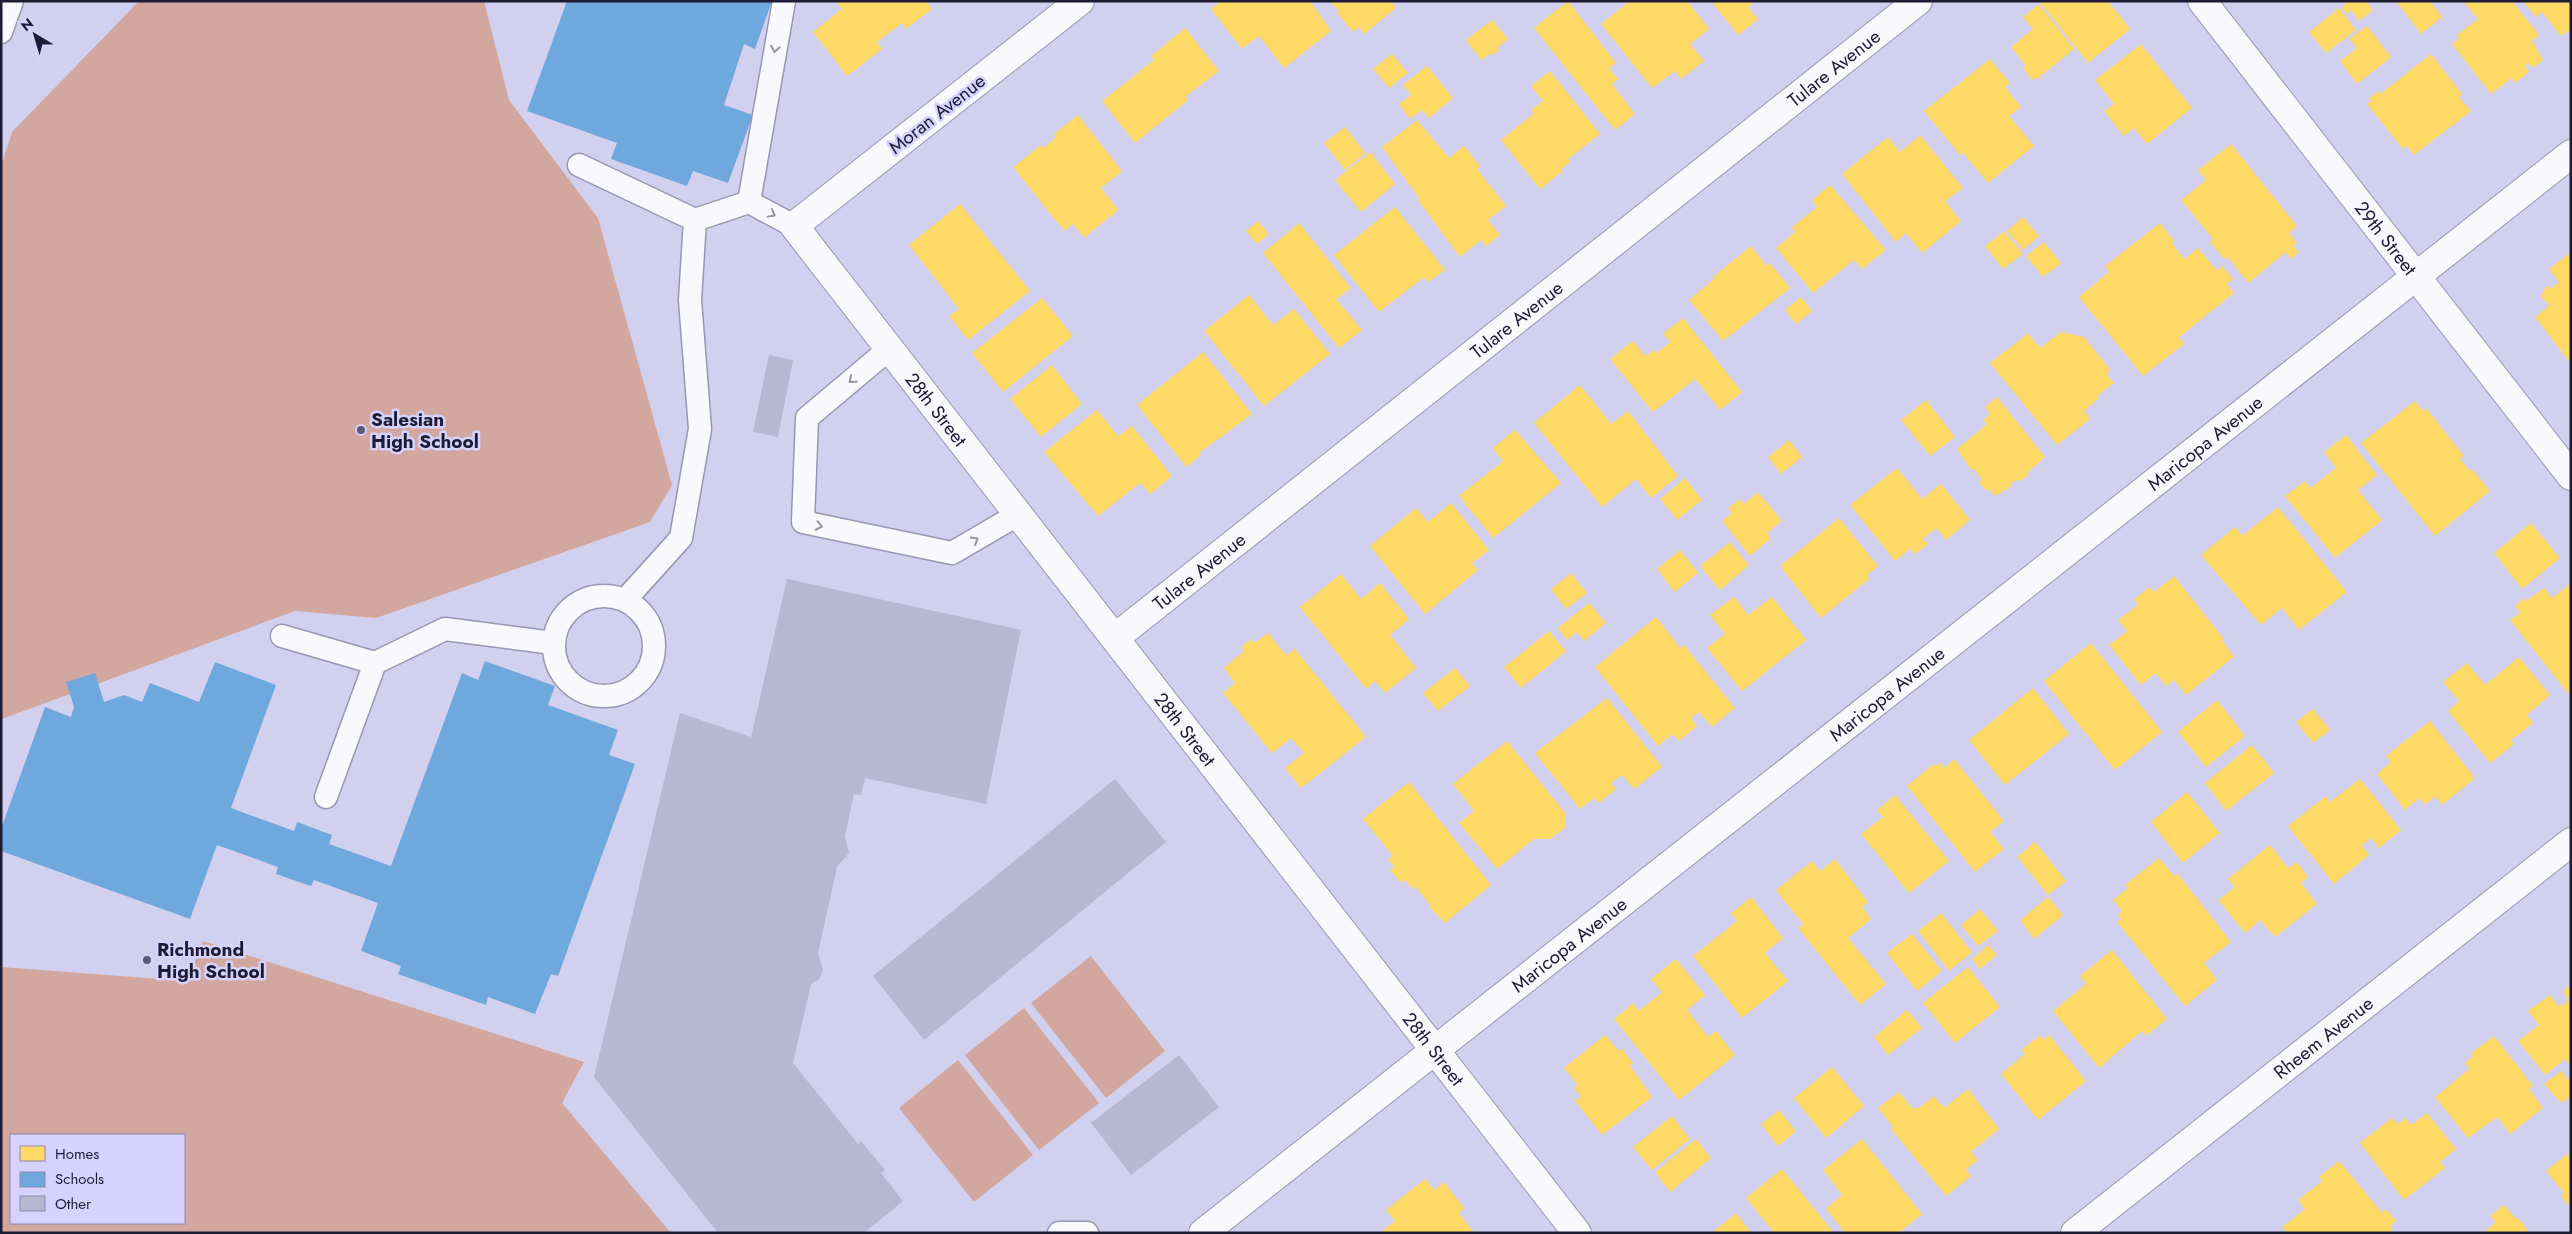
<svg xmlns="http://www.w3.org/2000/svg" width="2572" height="1234" font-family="Jost,sans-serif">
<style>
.green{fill:#d2a79f;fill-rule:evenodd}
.homes{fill:#ffd966}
.schools{fill:#6fa8dc}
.building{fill:#b8b6d0}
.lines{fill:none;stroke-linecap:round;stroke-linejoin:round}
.lane-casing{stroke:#9996b0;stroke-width:25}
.street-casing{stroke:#9996b0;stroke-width:30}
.secondary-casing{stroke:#9996b0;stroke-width:30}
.lane{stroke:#f8f8fd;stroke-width:22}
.street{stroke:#f8f8fd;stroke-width:28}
.secondary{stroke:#f8f8fd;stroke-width:28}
.oneway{stroke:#9695a3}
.poi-dot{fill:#5d5a76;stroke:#d5d2fe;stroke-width:2}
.labels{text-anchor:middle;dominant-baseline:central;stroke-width:5;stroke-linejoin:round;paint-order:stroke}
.street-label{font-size:19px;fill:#1e1b35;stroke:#d5d2fe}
.poi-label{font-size:19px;font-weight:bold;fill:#1e1b35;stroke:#d5d2fe;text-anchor:start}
</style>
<rect width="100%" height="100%" fill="#d2d0ef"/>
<path class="green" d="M139 1H484L509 100 598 218 672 485 650 522 376 618 295 611 2 719 1 166 12 132Z
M203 941 584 1062 562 1103 671 1233H1V967L187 981ZM184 1135V1223H11V1135Z
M1091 956 1165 1051 1106 1098 1031 1003Z
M1024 1008 1099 1103 1039 1150 965 1055Z
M958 1060 1033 1155 974 1202 899 1108Z"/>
<path class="homes" d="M836 1H926L932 9 906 29 902 23 877 42 882 49 847 76 813 32 842 9Z
M1221 1H1310L1331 31 1284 68 1259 36 1242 49 1211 9Z
M1329 1H1391L1396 8 1364 34 1359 27 1353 32 1337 13 1339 11Z
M1568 1 1616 63 1609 68 1618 79 1612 84 1635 114 1615 130 1534 28Z
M1630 1H1687L1709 29 1690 44 1704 61 1681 79 1675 71 1652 88 1601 24Z
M1711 1H1755L1748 7 1758 19 1738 35Z
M2039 1H2108L2130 29 2088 63Z
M2347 1H2366L2373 10 2359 21 2351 10 2346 14 2342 8Z
M2396 1H2430L2442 17 2421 34Z
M2463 1H2512L2539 35 2532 41 2543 60 2533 68 2528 63 2525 66 2529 72 2515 83 2512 78 2491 94 2452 44 2459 38 2457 35 2478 19Z
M2523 1H2571V29L2561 36 2542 12 2536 17Z
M2039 4 2074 49 2037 79 2035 78 2032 80 2023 68 2026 66 2011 47 2033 29 2023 17Z
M2339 8 2356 30 2326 53 2309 32Z
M1492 20 1508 39 1497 48 1499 50 1493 55 1491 53 1481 60 1466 40Z
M2367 26 2391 57 2357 84 2340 61 2357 48 2349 39Z
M1185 28 1219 71 1186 96 1188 100 1135 143 1102 101 1154 60 1151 56Z
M2141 44 2192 108 2147 144 2134 128 2124 136 2104 111 2114 104 2095 80Z
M1392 54 1408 73 1389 88 1373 69Z
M2431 54 2462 94 2459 97 2471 111 2414 155 2407 146 2403 149 2367 104 2371 101 2369 98 2379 91 2380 94Z
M1990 59 2010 83 2005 87 2021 107 2009 116 2034 146 1988 183 1963 153 1960 155 1924 111Z
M1427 66 1453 98 1429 118 1422 110 1410 119 1399 104 1411 95 1403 85Z
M1550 71 1600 134 1568 159 1570 162 1561 169 1563 171 1540 189 1501 140 1534 113 1531 110 1543 101 1531 86Z
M1078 115 1122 171 1101 188 1118 210 1084 238 1073 224 1064 231 1013 167 1041 145 1043 148 1056 137 1054 134Z
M1417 120 1449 158 1464 146 1480 166 1477 169 1506 206 1488 220 1500 235 1486 246 1481 240 1460 257 1417 199 1419 198 1382 147Z
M1345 127 1365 153 1345 170 1324 143Z
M1920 135 1963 188 1945 201 1961 221 1922 253 1906 233 1896 242 1842 174 1888 137 1900 152Z
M2231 144 2297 226 2289 233 2297 243 2293 246 2299 252 2291 259 2286 252 2248 283 2228 257 2225 260 2210 242 2213 239 2181 200 2206 180 2198 170Z
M1370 152 1395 184 1361 212 1335 180Z
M1830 185 1886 250 1862 269 1854 260 1813 293 1776 248 1795 232 1792 227 1817 207 1812 200Z
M960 204 1030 291 968 340 949 316 959 309 909 245Z
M1395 207 1445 270 1428 282 1424 277 1379 312 1334 255Z
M2023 217 2039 236 2023 250 2007 231Z
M1258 221 1269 234 1257 244 1246 231Z
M1299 223 1351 288 1336 299 1362 330 1339 348 1263 253Z
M2160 223 2174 241 2172 243 2184 259 2198 248 2217 271 2222 266 2233 279 2227 284 2234 293 2179 337 2184 344 2143 376 2079 297 2109 272 2105 266Z
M2004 231 2023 254 2003 269 1985 246Z
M2044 242 2061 263 2043 277 2026 256Z
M1751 246 1767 266 1770 263 1790 288 1723 341 1689 300 1714 279 1713 277Z
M2571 252V364L2535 317 2550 305 2541 297 2546 286 2552 288 2559 282 2549 269Z
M1249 295 1273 325 1294 309 1330 354 1264 406 1204 331Z
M1801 297 1812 311 1796 324 1785 310Z
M1042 298 1073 336 1003 392 972 353Z
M1683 318 1742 392 1720 410 1695 379 1653 412 1610 359 1633 341 1645 356 1654 350 1656 353 1670 342 1663 334Z
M2061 332 2084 337 2109 368 2108 376 2114 383 2097 396 2099 398 2084 411 2090 419 2057 445 1990 363 2028 333 2040 348Z
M1203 352 1252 414 1199 453 1201 455 1186 467 1137 405Z
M1052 365 1082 404 1041 437 1010 399Z
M1580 385 1611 424 1628 411 1678 476 1651 498 1636 479 1602 507 1534 423Z
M1997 397 2045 457 2028 472V476L2020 481 2016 480 2010 484 2012 486 1995 496 1989 489 1986 491 1979 482 1982 480 1973 468 1971 470 1957 449 1987 424 1983 420 1990 414 1985 407Z
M1926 400 1955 437 1930 456 1901 420Z
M2415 401 2423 411 2426 408 2464 456 2460 459 2470 471 2472 469 2490 491 2435 536 2361 443Z
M1097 410 1118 436 1132 426 1172 476 1150 494 1140 483 1098 516 1044 452Z
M1515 430 1561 483 1493 538 1459 496 1503 461 1493 448Z
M2346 435 2377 475 2358 490 2382 520 2335 558 2285 496 2305 481 2311 488 2336 468 2324 452Z
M1789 440 1802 457 1781 474 1768 457Z
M1897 468 1922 499 1941 484 1970 520 1946 540 1936 528 1923 539 1928 544 1915 554 1910 549 1895 561 1850 505Z
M1685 478 1702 500 1677 520 1660 499Z
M1758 492 1782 521 1767 533 1771 538 1750 556 1722 521 1732 513 1728 508 1740 499 1744 504Z
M1451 503 1489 550 1472 563 1478 570 1425 614 1370 546 1416 508 1428 522Z
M2278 507 2347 592 2299 630 2282 608 2261 625 2201 555 2235 527 2242 536Z
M1839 518 1878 566 1867 575 1869 579 1821 618 1780 566Z
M2531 523 2560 558 2522 589 2494 553Z
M1730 542 1749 565 1720 590 1700 566Z
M1680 550 1698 573 1674 592 1657 569Z
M1571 573 1587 593 1566 609 1551 589Z
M1341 574 1361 599 1380 583 1409 619 1390 635 1416 668 1385 693 1375 681 1366 689 1300 607Z
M2174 576 2224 639 2222 640 2234 657 2186 695 2174 680 2166 686 2156 673 2141 685 2109 645 2127 631 2118 620 2138 605 2134 599 2150 587 2154 592Z
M2571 583V697L2510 620 2520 613 2515 606 2524 598 2526 601 2544 588 2552 598Z
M1734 597 1748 615 1772 597 1806 640 1742 691 1707 648 1725 634 1710 615Z
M1589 603 1606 623 1584 641 1577 632 1567 640 1558 628Z
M1656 617 1680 648 1684 645 1735 708 1712 727 1699 712 1691 718 1697 726 1679 741 1673 734 1658 746 1595 667Z
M1549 631 1566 651 1521 688 1504 667Z
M1268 633 1286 655 1295 649 1366 737 1301 788 1285 768 1304 753 1291 738 1272 753 1223 693 1235 683 1224 668 1244 651 1241 647 1251 639 1254 643Z
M2091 643 2162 732 2115 770 2044 681Z
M2519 657 2550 695 2527 715 2533 723 2511 740 2514 744 2490 763 2448 711 2459 701 2443 682 2467 663 2485 685Z
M1455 668 1470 686 1438 711 1423 693Z
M2033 688 2069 734 2005 785 1969 740Z
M1607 698 1662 767 1634 789 1622 775 1611 783 1616 789 1599 803 1594 798 1580 809 1535 753Z
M2217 700 2245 736 2206 767 2178 732Z
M2313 709 2330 730 2313 743 2296 722Z
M2430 721 2475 778 2442 805 2435 796 2425 805 2419 798 2405 810 2377 774 2391 762 2386 756Z
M1507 741 1566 814V827L1550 839H1534L1497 869 1459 823 1474 811 1453 784Z
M2252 745 2274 773 2226 811 2205 783Z
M1954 759 2004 821 1990 832 2004 849 1975 872 1907 786 1933 764 1935 766 1940 763 1944 768Z
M2360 779 2401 830 2379 848 2371 838 2362 845 2369 855 2334 884 2288 826 2326 796 2330 802Z
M1409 782 1491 885 1445 923 1429 907 1431 906 1415 886 1412 889 1405 880 1401 883 1390 870 1394 867 1388 859 1393 856 1363 819Z
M2187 792 2220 833 2183 863 2151 822Z
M1895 795 1949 861 1909 893 1861 834 1883 817 1877 810Z
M2035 842 2066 881 2048 895 2017 857Z
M2270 845 2288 868 2297 862 2308 877 2301 883 2317 904 2275 937 2260 920 2245 933 2218 900 2235 887 2228 879Z
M2159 858 2174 876 2177 873 2231 942 2204 963 2217 980 2185 1006 2117 922 2121 919 2118 915 2122 911 2113 900 2128 888 2125 885Z
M1835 859 1868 902 1862 907 1871 919 1848 938 1886 984 1860 1005 1798 928 1803 924 1776 890 1812 861 1820 871Z
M1751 897 1783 938 1765 953 1788 981 1742 1018 1693 956 1737 921 1731 913Z
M2048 897 2063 915 2034 939 2020 920Z
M1980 909 1998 931 1978 946 1961 925Z
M1941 913 1972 952 1949 971 1918 931Z
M1912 934 1942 971 1917 991 1887 953Z
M1988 945 1997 955 1980 969 1972 959Z
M2112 950 2167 1019 2146 1036 2142 1031 2099 1068 2053 1011 2086 984 2080 976Z
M1676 959 1705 995 1687 1010 1708 1037 1716 1031 1735 1055 1679 1100 1614 1019 1633 1003 1639 1011 1662 992 1651 979Z
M1968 967 2000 1007 1955 1043 1923 1003Z
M2571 983V1066L2565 1059 2545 1075 2518 1041 2539 1025 2528 1011 2550 995 2559 1007 2569 1000 2563 992Z
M1907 1010 1922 1028 1888 1055 1874 1037Z
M1605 1035 1619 1051 1622 1049 1633 1063 1630 1066 1652 1097 1602 1135 1575 1101 1581 1096 1574 1088 1578 1085 1564 1068Z
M2040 1035 2043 1040 2049 1035 2086 1081 2038 1120 2001 1074 2025 1054 2021 1050Z
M2494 1036 2533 1086 2529 1089 2543 1108 2510 1134 2497 1117 2468 1138 2435 1097 2469 1069 2465 1063 2473 1056 2471 1053Z
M1832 1067 1864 1106 1826 1138 1794 1098Z
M2561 1071 2571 1083V1096L2561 1103 2544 1084Z
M1968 1089 1999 1129 1971 1152 1978 1160 1966 1169 1971 1176 1946 1196 1891 1129 1893 1127 1878 1108 1899 1092 1913 1109 1916 1107 1917 1109 1934 1096 1944 1108Z
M1779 1110 1796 1131 1778 1146 1761 1124Z
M2427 1113 2456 1149 2440 1162 2445 1168 2404 1200 2360 1143 2392 1118 2398 1124 2406 1118 2411 1125Z
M1672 1116 1690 1139 1652 1170 1633 1147Z
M1696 1139 1711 1158 1670 1192 1655 1172Z
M1862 1139 1922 1214 1899 1233H1845L1826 1209 1842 1195 1823 1170Z
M2567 1154 2571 1158V1208L2561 1196 2564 1193 2546 1171Z
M2339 1161 2382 1213 2386 1209 2396 1221 2391 1225V1233H2287L2282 1227 2305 1209 2298 1200 2322 1181 2319 1177Z
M1782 1169 1834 1233H1774L1746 1198Z
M1425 1179 1434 1190 1444 1182 1464 1208 1459 1213 1474 1233H1384L1382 1231 1395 1221 1386 1210Z
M2504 1205 2516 1219 2518 1218 2530 1233H2483L2496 1222 2490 1216Z
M1736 1213 1751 1233H1712Z"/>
<path class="schools" d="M567 1H772L755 49 744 44 724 105 753 115 728 183 693 171 687 186 611 159 617 143 527 111Z
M485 661 555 686 548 705 618 730 609 755 635 764 558 976 551 974 535 1014 488 997 486 1005 398 974 401 966 361 951 378 903 314 880 311 886 276 874 278 867 217 845 190 919 1 851V829L45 707 71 717 74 707 66 682 95 673 104 702 124 695 142 702 150 683 199 702 215 662 276 685 231 808 294 831 297 822 332 835 329 844 391 866 462 673 478 680Z"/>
<path class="building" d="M769 355 793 360 778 437 753 432Z
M787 579 1021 630 986 804 865 778 861 795 854 794 845 836 849 853 837 867 818 953 823 970 819 979 811 984 793 1063 858 1144 861 1141 885 1170 881 1173 903 1201 864 1233H718L594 1077 680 713 751 737Z
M1115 779 1166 842 924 1040 873 976Z
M1179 1055 1219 1107 1131 1175 1091 1123Z"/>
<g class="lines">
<defs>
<path id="lane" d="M784 1 749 202 794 226
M1 32 12 1
M579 165 695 220 749 202
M889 349 807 418 803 522 952 553 1019 514
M554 646a50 50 0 1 1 100 0a50 50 0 1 1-100 0Z
M625 600 681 538 700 429 690 300 695 220
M282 636 375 663
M326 797 375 663 445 629 553 643
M1059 1233H1087"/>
<g id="street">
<path id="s1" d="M1080 1 794 226 1577 1233"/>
<path id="s2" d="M1116 637 1918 1"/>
<path id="s3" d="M1203 1233 2571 154"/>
</g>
<g id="secondary">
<path id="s4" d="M2202 1 2571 476"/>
<path id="s5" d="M2075 1233 2571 842"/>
</g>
</defs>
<use href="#lane" class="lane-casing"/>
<use href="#street" class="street-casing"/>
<use href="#secondary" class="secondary-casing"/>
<use href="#lane" class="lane"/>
<use href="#street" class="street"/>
<use href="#secondary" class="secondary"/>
</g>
<defs><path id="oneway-chevron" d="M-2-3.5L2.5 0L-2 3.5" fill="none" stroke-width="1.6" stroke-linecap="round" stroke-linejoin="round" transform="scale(1.25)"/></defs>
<g class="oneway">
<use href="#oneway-chevron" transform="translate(775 49) rotate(100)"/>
<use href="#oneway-chevron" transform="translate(772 214) rotate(29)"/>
<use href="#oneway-chevron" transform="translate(852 380) rotate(140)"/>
<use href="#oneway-chevron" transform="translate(819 526) rotate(12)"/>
<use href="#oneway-chevron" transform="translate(975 540) rotate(-31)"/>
</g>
<g class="poi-dot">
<circle cx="361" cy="430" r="5"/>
<circle cx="147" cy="960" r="5"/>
</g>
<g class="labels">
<g class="street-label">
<text stroke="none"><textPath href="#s2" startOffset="916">Tulare Avenue</textPath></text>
<text transform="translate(937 114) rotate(-38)">Moran Avenue</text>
<text stroke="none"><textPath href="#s4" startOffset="300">29th Street</textPath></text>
<text stroke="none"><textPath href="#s2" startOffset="511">Tulare Avenue</textPath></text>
<text stroke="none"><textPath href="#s1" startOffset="596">28th Street</textPath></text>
<text stroke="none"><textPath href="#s3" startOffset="1276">Maricopa Avenue</textPath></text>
<text stroke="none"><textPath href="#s2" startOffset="106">Tulare Avenue</textPath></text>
<text stroke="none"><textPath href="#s3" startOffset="871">Maricopa Avenue</textPath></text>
<text stroke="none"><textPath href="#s1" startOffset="1001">28th Street</textPath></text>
<text stroke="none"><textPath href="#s3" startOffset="466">Maricopa Avenue</textPath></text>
<text stroke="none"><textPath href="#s5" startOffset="316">Rheem Avenue</textPath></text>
<text stroke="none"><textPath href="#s1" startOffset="1406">28th Street</textPath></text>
</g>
<g class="poi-label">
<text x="371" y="419">Salesian<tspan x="371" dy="22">High School</tspan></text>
<text x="157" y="949">Richmond<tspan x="157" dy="22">High School</tspan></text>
</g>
</g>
<rect width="2572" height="1234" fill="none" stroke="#1e1b35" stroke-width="5"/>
<rect x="10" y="1134" width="175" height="90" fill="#d5d2fe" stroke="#8c89ae"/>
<rect x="20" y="1146" width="25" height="15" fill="#ffd966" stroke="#8c89ae"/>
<text x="55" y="1159" font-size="15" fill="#1e1b35">Homes</text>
<rect x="20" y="1172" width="25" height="15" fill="#6fa8dc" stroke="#8c89ae"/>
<text x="55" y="1184" font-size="15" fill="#1e1b35">Schools</text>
<rect x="20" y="1196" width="25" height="15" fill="#b8b6d0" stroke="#8c89ae"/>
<text x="55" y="1209" font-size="15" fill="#1e1b35">Other</text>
<g transform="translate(35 35) rotate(322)" stroke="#d5d2fe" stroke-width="4" paint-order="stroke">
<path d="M0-4L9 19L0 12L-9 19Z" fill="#1e1b35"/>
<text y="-8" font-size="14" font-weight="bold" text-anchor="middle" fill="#1e1b35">N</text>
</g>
</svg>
